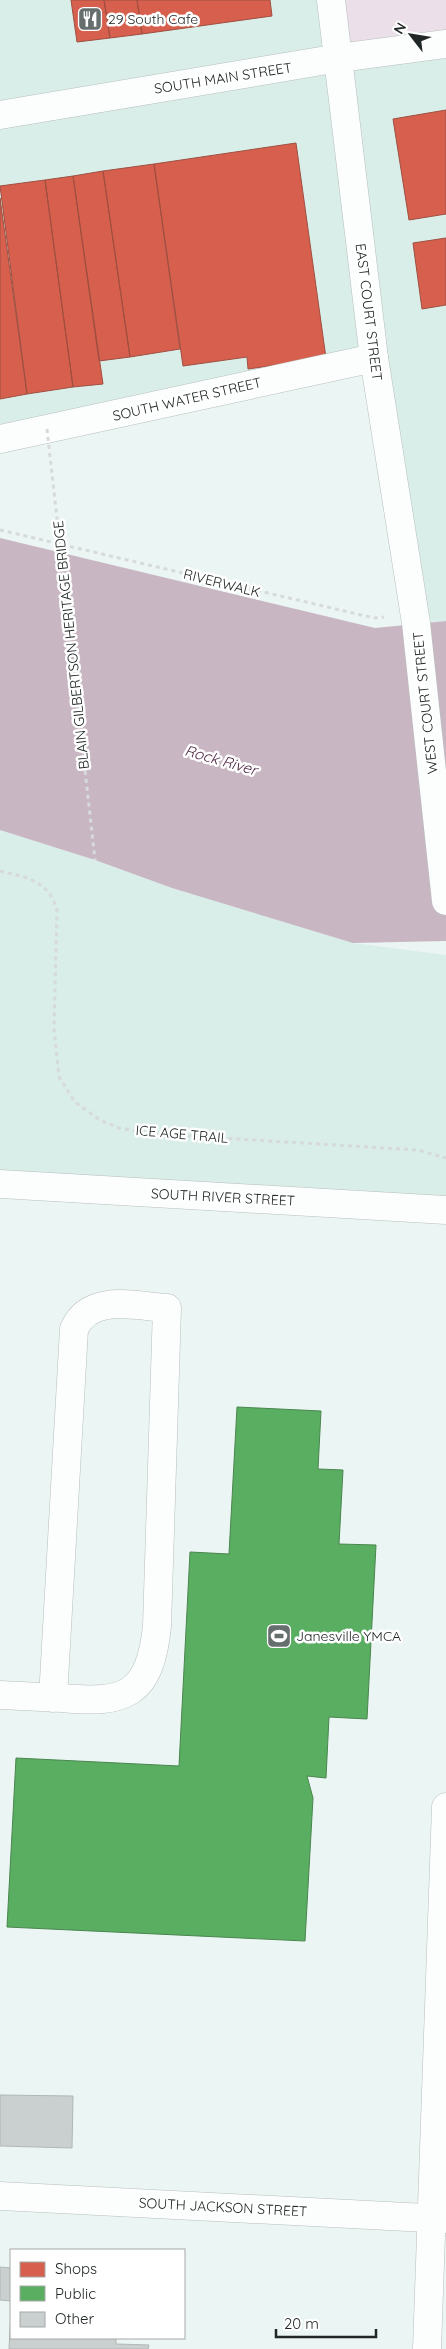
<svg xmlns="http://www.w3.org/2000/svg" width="446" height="2349" font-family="Quicksand,sans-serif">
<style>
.built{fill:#d9ede9}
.green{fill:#ebdfe9}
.water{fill:#c9b6c3}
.shops{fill:#d6604d;stroke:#9f4f41}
.public{fill:#5aae61;stroke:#49864f}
.building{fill:#c9d0cf;stroke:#b0b7b5}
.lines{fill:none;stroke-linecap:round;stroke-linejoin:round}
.minor-casing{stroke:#b7bfbe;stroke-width:29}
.major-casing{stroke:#b7bfbe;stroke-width:29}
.path{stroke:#d7dada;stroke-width:3;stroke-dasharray:4 4;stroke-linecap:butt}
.minor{stroke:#fcfefd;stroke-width:28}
.major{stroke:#fcfefd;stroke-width:28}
.path-bridge{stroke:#d7dada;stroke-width:3;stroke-dasharray:4 4;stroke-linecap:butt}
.labels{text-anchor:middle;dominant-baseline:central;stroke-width:5;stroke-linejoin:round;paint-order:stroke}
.poi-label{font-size:14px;fill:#202726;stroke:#fff;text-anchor:start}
.street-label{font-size:14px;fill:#202726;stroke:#fff}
.water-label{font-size:15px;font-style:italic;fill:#4e2542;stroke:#fff}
</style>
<rect width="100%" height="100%" fill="#ebf5f3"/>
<path class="built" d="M0 0H331L446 44V621L416 623 374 358 0 439Z
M0 830 95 860 172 888 353 943 446 955V1210L0 1184Z"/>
<path class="green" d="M331 0H446V44L339 58Z"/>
<path class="water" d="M0 538 375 628 446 621V941L353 943 172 888 95 860 0 830Z"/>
<path class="shops" d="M71 0H104L110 38 77 42Z
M104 0H137L142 34 110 38Z
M137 0H270L272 16 142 34Z
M446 110V214L409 220 393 119Z
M296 143 326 358 248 369 247 357 183 366 154 164Z
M154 164 180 349 130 357 103 171Z
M103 171 130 357 99 361 73 176Z
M73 176 103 384 73 387 45 180Z
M45 180 73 387 27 394 0 186Z
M0 198 27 394 0 399Z
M446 238V305L422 309 413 243Z"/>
<path class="public" d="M237 1407 321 1411 318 1469 343 1470 339 1544 376 1545 367 1719 329 1717 326 1778 307 1776 313 1798 305 1941 7 1927 16 1758 179 1766 190 1552 229 1554Z"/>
<path class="building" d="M0 2095 73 2096 72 2148 0 2146Z
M0 2267 11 2268V2301L0 2300Z
M11 2312V2338H116V2344L149 2345 148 2349H9Z"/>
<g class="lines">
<defs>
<path id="minor" d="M0 439 374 358
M0 1695C21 1696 41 1697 62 1698 126 1704 150 1695 157 1626L167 1308C135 1306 90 1293 74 1329L53 1698
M0 2196 446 2219"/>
<path id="major" d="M331 0 374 358 416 623 446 901
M0 115 339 58 446 44
M0 1184 446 1210
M427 2349 446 1807"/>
</defs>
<use href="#minor" class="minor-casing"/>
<use href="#major" class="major-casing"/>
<path class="path" d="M0 530 374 618 384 617
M0 871C28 878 48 880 57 910L54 1029 59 1077 75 1102 100 1120 119 1128 154 1134 418 1150 446 1158"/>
<use href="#minor" class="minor"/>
<use href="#major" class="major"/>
<path class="path-bridge" d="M47 429 95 860"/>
</g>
<defs>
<symbol id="restaurant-square" viewBox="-11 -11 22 22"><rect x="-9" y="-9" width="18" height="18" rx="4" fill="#676f6e" stroke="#fff"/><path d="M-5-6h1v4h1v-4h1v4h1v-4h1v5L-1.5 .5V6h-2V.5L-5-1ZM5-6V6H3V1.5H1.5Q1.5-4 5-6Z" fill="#fff"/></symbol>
<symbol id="stadium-square" viewBox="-11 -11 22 22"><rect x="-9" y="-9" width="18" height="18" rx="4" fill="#676f6e" stroke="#fff"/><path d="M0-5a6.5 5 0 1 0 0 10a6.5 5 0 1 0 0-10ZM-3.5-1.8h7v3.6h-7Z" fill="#fff"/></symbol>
</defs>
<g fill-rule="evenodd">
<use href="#restaurant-square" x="76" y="5" width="28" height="28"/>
<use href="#stadium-square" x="265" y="1622" width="28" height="28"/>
</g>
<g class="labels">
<g class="poi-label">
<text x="108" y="19">29 South Cafe</text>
<text x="296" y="1636">Janesville YMCA</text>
</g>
<g class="street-label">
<text transform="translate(223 78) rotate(-9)">SOUTH MAIN STREET</text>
<text transform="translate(369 312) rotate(83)">EAST COURT STREET</text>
<text transform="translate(187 399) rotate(-13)">SOUTH WATER STREET</text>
<text transform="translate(222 583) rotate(14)">RIVERWALK</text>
<text transform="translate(71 645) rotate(-96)">BLAIN GILBERTSON HERITAGE BRIDGE</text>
<text transform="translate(425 703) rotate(-96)">WEST COURT STREET</text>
<text transform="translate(182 1134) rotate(5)">ICE AGE TRAIL</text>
<text transform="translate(223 1197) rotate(3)">SOUTH RIVER STREET</text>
<text transform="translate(223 2207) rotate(3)">SOUTH JACKSON STREET</text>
</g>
<g class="water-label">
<text transform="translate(221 760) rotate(16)">Rock River</text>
</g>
</g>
<rect x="10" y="2249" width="175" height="90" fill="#ffffff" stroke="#a6a9a8"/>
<rect x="20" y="2262" width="25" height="15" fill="#d6604d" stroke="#a6a9a8"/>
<text x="55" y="2274" font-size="15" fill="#202726">Shops</text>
<rect x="20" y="2286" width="25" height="15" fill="#5aae61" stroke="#a6a9a8"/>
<text x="55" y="2299" font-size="15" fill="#202726">Public</text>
<rect x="20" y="2312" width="25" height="15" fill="#c9d0cf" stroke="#a6a9a8"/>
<text x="55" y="2324" font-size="15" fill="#202726">Other</text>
<g transform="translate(411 35) rotate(301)" stroke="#ffffff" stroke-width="4" paint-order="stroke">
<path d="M0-4L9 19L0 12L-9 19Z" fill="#202726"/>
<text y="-8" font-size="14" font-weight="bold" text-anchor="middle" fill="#202726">N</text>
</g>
<path d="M276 2329v8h100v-8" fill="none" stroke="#202726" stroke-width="2.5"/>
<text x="284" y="2329" font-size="15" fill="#202726" stroke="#ffffff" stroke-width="4" paint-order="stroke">20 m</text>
</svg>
